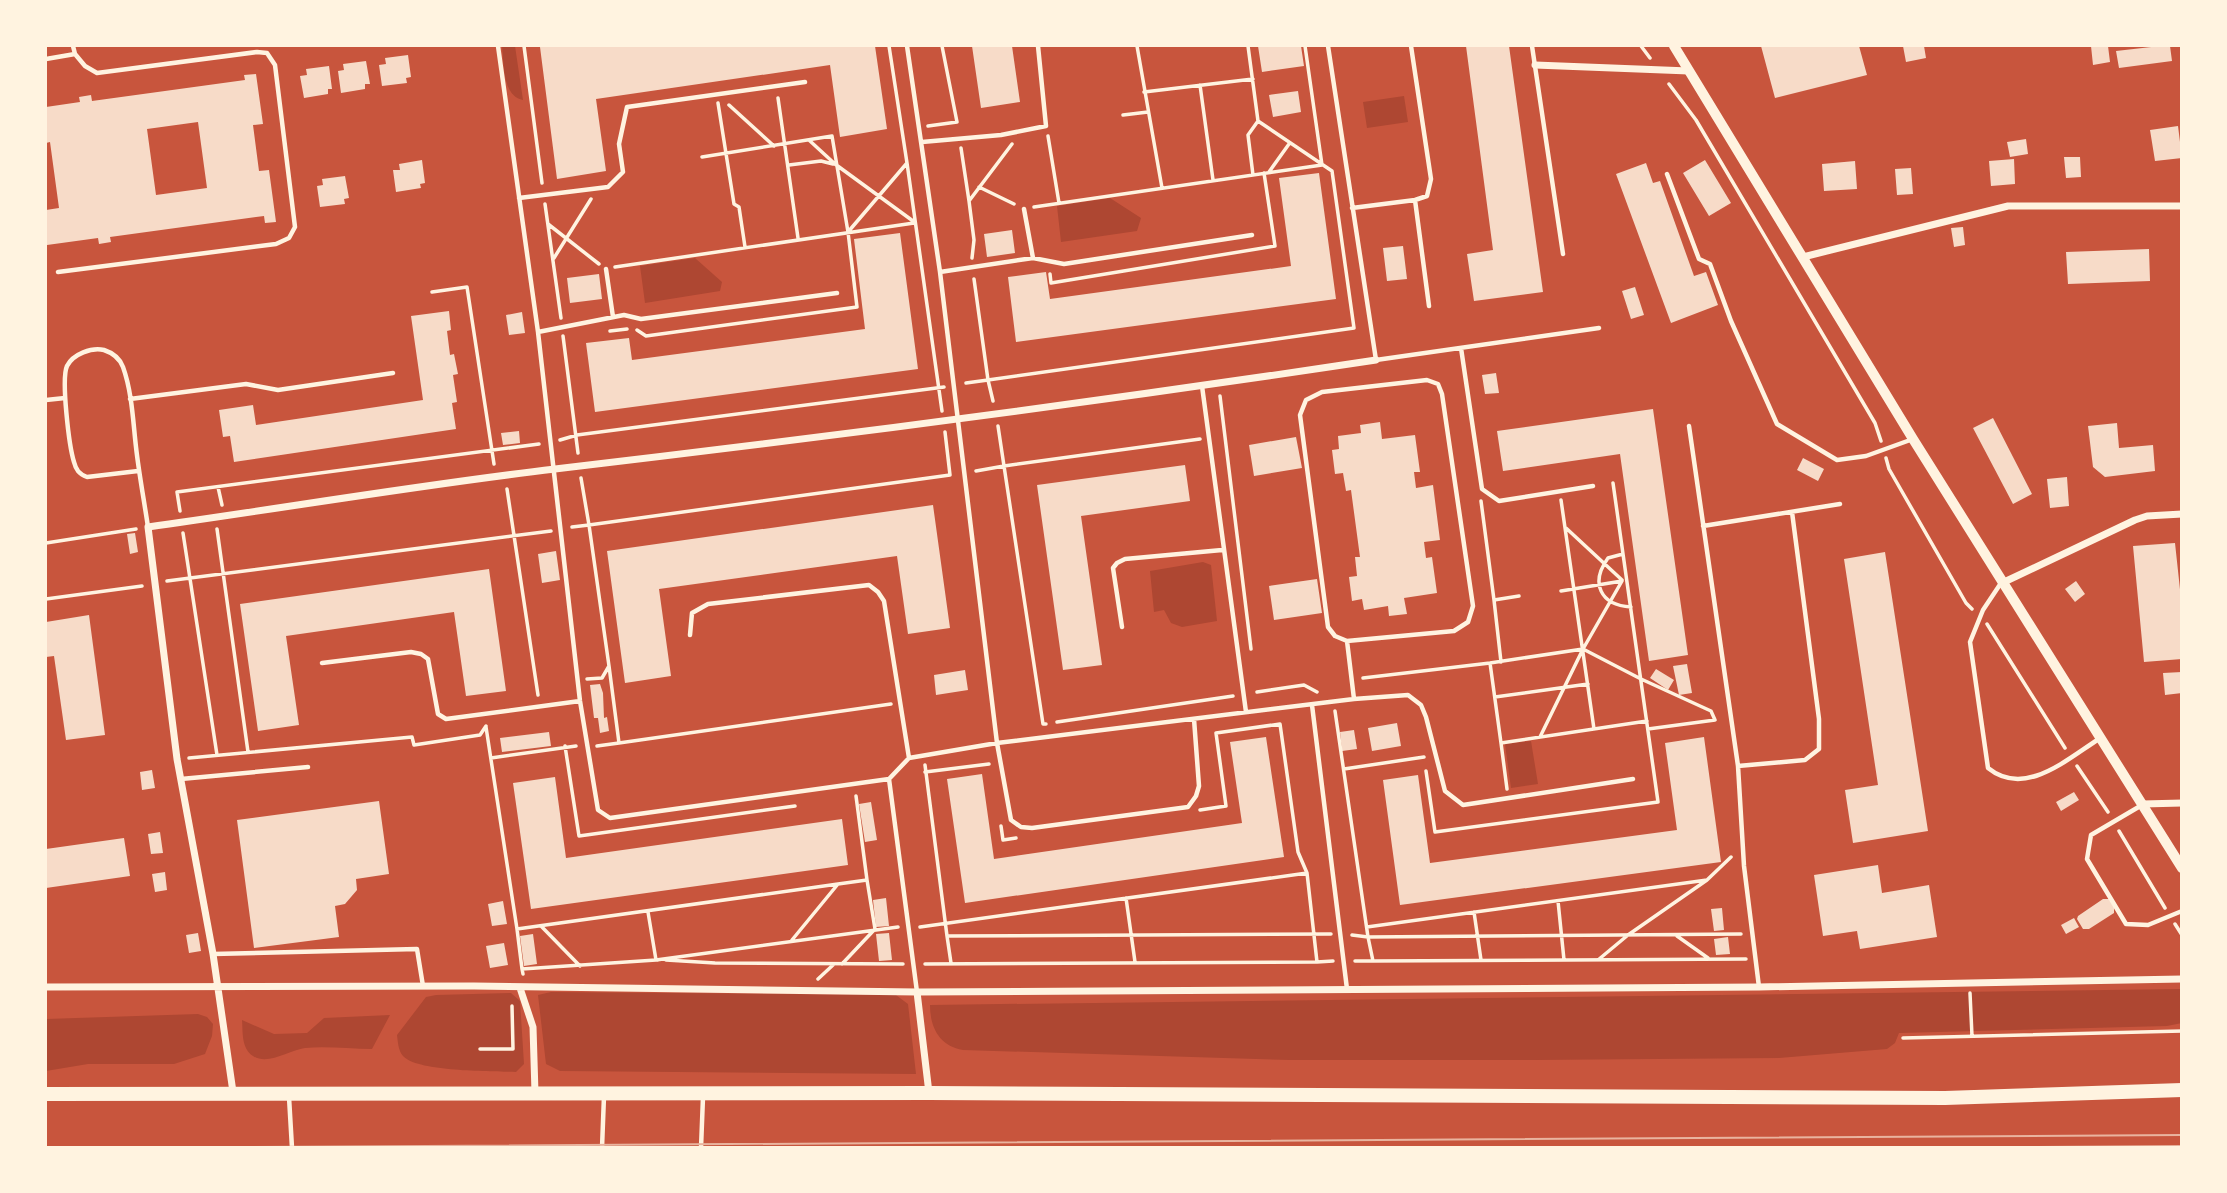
<svg xmlns="http://www.w3.org/2000/svg" width="2227" height="1193" font-family="'Alegreya Sans',sans-serif">
<style>
.green{fill:#ae4732}
.building{fill:#f7dbc8;fill-rule:evenodd}
.lines{fill:none;stroke-linecap:round;stroke-linejoin:round}
.path{stroke:#fff3e0;stroke-width:3.5}
.service{stroke:#fff3e0;stroke-width:4.5}
.minor{stroke:#fff3e0;stroke-width:7}
.tertiary{stroke:#fff3e0;stroke-width:10}
.primary{stroke:#fff3e0;stroke-width:14}
.tram{stroke:#e9b49f;stroke-width:2}
</style>
<rect width="100%" height="100%" fill="#c8553d"/>
<path class="green" d="M502 46H515L523 100C502 96 504 63 502 46Z
M1404 96 1408 122 1367 128 1363 102Z
M1110 198 1141 218 1137 231 1061 242 1057 206Z
M695 258 722 282 720 291 645 303 640 266Z
M1203 562 1211 565 1217 621 1182 627 1171 623 1164 610 1154 612 1150 571Z
M1531 741 1538 784 1511 788 1505 744Z
M2181 989 2182 1023 2167 1026 1899 1033 1895 1043 1887 1049 1779 1058 1536 1060H1290L963 1050C939 1046 930 1027 930 1005Z
M551 992 896 995 908 1004 916 1074 560 1071 546 1064 538 995Z
M511 993 520 1001 524 1064 516 1072C492 1071 417 1072 403 1056 398 1050 398 1042 397 1035L426 997 436 995Z
M198 1014 207 1017 213 1024 212 1036 205 1054 174 1064H88L46 1071V1019Z
M390 1015 372 1049C350 1049 327 1046 305 1048 289 1050 268 1066 253 1056 241 1048 243 1032 242 1020L274 1034 307 1033 324 1018Z"/>
<path class="building" d="M550 46H875L887 129 840 137 830 65 596 99 606 171 557 179 540 47Z
M972 46H1012L1020 102 981 108Z
M1258 46H1301L1304 66 1262 72Z
M1466 46H1509L1543 292 1474 301 1467 254 1493 250Z
M1761 46H1859L1867 75 1775 98Z
M1903 46H1924L1926 58 1906 62Z
M2091 46H2108L2110 62 2093 65Z
M2160 46H2170L2172 61 2119 68 2116 51Z
M408 55 411 77 406 78 407 83 382 86 379 65 386 64 385 58Z
M366 61 370 84H365V89L341 93 338 71 344 70 343 64Z
M329 66 332 89H328V94L304 98 300 76 307 75 306 69Z
M256 74 263 124 253 125 259 171 269 170 276 222 265 223 264 216 110 237 111 242 99 244 98 238 47 245 46 210 59 208 50 142 46 143V107L80 102 79 97 91 95 92 101 245 80 244 75ZM198 122 207 188 156 195 147 129Z
M1298 91 1301 112 1273 117 1269 95Z
M2178 126 2182 158 2155 161 2150 130Z
M2026 139 2028 154 2010 157 2007 142Z
M2064 157H2080L2081 177 2066 178Z
M2014 159 2015 184 1991 186 1989 161Z
M422 160 425 183 420 184 421 188 396 192 393 170H400L399 164Z
M1705 160 1731 203 1709 216 1683 173Z
M1855 161 1857 189 1824 191 1822 164Z
M1646 163 1653 183 1660 181 1694 276 1706 272 1718 305 1671 323 1616 174Z
M1911 168 1913 194 1897 195 1895 169Z
M1319 173 1336 299 1016 342 1008 277 1046 272 1050 299 1291 266 1279 178Z
M345 176 349 198 344 199 345 204 320 207 317 186 323 185 322 179Z
M1963 227 1965 245 1954 247 1951 228Z
M1012 230 1015 253 987 257 984 234Z
M900 233 918 369 595 412 586 343 629 338 632 360 865 329 854 239Z
M1403 246 1407 279 1387 281 1383 248Z
M2149 249 2150 281 2068 284 2066 252Z
M599 274 602 299 570 303 567 278Z
M1635 287 1644 315 1631 319 1622 291Z
M449 311 451 330 447 331 450 355 454 354 458 374 453 375 457 402 452 403 456 429 234 462 230 436 223 437 219 410 253 405 256 425 423 400 411 316Z
M522 312 525 333 509 335 506 315Z
M1496 373 1499 393 1485 394 1482 375Z
M1653 409 1688 655 1649 661 1620 454 1503 471 1497 431Z
M1993 418 2032 494 2013 504 1973 428Z
M1380 422 1382 439 1415 435 1420 472H1414L1416 488 1433 485 1440 540 1424 542 1426 558 1432 557 1437 593 1404 598 1407 614 1389 616 1388 606 1364 610 1362 599 1352 601 1349 577 1357 576 1355 557H1360L1351 490 1346 491 1343 473 1335 474 1332 450 1339 449 1338 436 1361 433 1360 425Z
M2117 423 2119 448 2153 445 2155 471 2105 477 2093 467 2088 426Z
M519 431 520 443 503 445 501 433Z
M1296 437 1302 468 1254 476 1249 445Z
M1803 458 1824 469 1818 481 1797 470Z
M1185 465 1190 501 1081 516 1102 665 1063 670 1037 485Z
M2067 477 2069 506 2050 508 2047 479Z
M933 505 950 628 908 634 897 556 659 589 671 676 625 683 607 551Z
M135 533 138 552 130 554 127 534Z
M2175 543 2182 608V659L2144 662 2133 546Z
M556 551 560 580 542 583 538 554Z
M1885 552 1928 831 1853 843 1845 790 1878 785 1844 559Z
M489 569 506 691 466 696 454 612 286 636 299 725 258 731 240 604Z
M1317 579 1322 613 1274 620 1269 586Z
M2076 581 2085 594 2075 602 2065 589Z
M89 615 105 735 66 740 54 656 46 657V622Z
M1687 664 1692 693 1679 695 1673 666Z
M1656 669 1674 680 1668 690 1650 678Z
M965 670 968 690 936 695 934 675Z
M2182 672V693L2165 695 2163 673Z
M600 684 603 693 604 718 607 717 609 731 600 733 598 718H594L590 685Z
M1397 723 1401 746 1372 751 1368 728Z
M1354 730 1357 749 1342 751 1340 732Z
M549 732 551 746 502 752 500 738Z
M1266 737 1284 857 965 903 947 779 982 774 994 859 1242 823 1230 742Z
M1704 737 1721 862 1400 905 1383 780 1418 775 1430 863 1677 830 1665 743Z
M152 770 155 788 142 790 140 772Z
M555 777 566 858 842 819 848 865 531 909 513 783Z
M2074 792 2079 800 2061 811 2056 802Z
M379 801 389 874 356 879 357 890 345 904 335 906 339 937 254 948 237 820Z
M871 802 877 840 865 842 859 804Z
M160 832 163 853 151 854 148 834Z
M124 838 130 876 46 888V849Z
M1878 865 1882 893 1929 885 1937 937 1860 949 1857 931 1823 936 1814 875Z
M165 872 167 890 155 892 152 874Z
M886 898 889 926 876 927 873 900Z
M2103 899H2109L2114 907V913L2089 929H2083L2077 919 2078 916Z
M503 901 507 924 492 926 488 904Z
M1722 908 1724 930 1714 931 1711 909Z
M2074 918 2079 927 2066 934 2061 925Z
M198 933 201 951 189 953 186 935Z
M889 933 892 960 879 961 876 934Z
M533 934 537 964 524 966 520 936Z
M1728 937 1730 954 1716 955 1714 939Z
M504 943 508 965 490 968 486 946Z"/>
<g class="lines">
<path class="path" d="M524 46 542 183
M1137 46 1162 188
M1641 46 1650 58
M1669 84 1696 120 1875 423 1881 441
M1200 85 1213 180
M1144 92 1253 79
M778 98 798 238
M718 103 734 204 739 207 745 247
M729 105 774 146
M1123 115 1148 112
M928 126 957 122 942 46
M1048 136 1059 203
M810 141 835 164 913 221
M961 148 969 201 1012 144
M702 157 832 136 848 232 907 163 889 46
M907 163 942 411
M789 165 821 161 833 164
M1269 172 1289 144
M1253 175 1248 135 1258 121
M979 187 1014 204
M969 201 974 240 972 258
M545 204 561 318
M1034 207 1322 165 1305 46
M548 224 599 264
M554 258 591 199
M615 267 914 223
M1050 274 1051 283 1275 246 1264 173
M974 279 988 380 1354 328 1332 171 1258 121 1248 46
M432 292 467 287 494 464
M637 330 646 336 857 307 848 232
M610 331 627 329
M563 336 578 453
M966 383 988 380 993 401
M1220 396 1251 649
M560 440 577 435 944 387
M1886 458 1889 469 1966 603 1972 609
M976 471 1004 466 998 426
M581 478 589 525 950 475 945 432
M218 487 222 505
M507 489 538 695
M1561 500 1594 729
M1481 501 1494 600
M180 511 177 492 539 444
M572 527 589 525 609 666 602 678 587 679
M1566 528 1622 580
M217 529 248 752
M183 533 217 755
M46 543 136 529
M1623 554 1608 558C1590 583 1600 605 1631 607
M167 581 551 531
M46 599 142 586
M1987 624 2065 748
M1501 662 1494 600 1519 596
M1490 663 1501 743
M1363 678 1490 663 1583 649 1641 679 1711 711 1715 720 1648 729
M1257 692 1304 685 1317 692
M1495 697 1588 684
M1335 711 1368 937 1352 935
M1057 722 1233 696
M1046 724H1043L1004 466 1200 439
M486 727 517 929
M1540 737 1583 649 1622 581 1561 591
M619 743 891 704
M565 746 579 836 795 806
M597 746 619 743 609 666
M189 758 412 737 414 745 480 735 486 726
M491 758 576 746
M925 765 947 936 1331 934
M2077 766 2108 812
M1344 769 1424 757
M1426 771 1435 832 1658 802 1613 483
M925 772 989 764
M1507 789 1501 743 1647 721
M856 796 867 880
M1200 810 1226 806 1216 733 1280 724 1298 852 1307 873 1317 962 1333 961
M1001 826 1003 840 1016 838
M2119 831 2165 908
M1707 880 1731 857
M1126 898 1135 962
M1558 901 1564 960
M648 912 656 960H658
M1474 912 1481 960
M2175 924 2182 935
M541 926 580 966
M920 927 1307 873
M1367 927 1707 880 1628 935 1598 960
M947 936 951 963
M1677 936 1708 958
M792 940 838 884 867 880 875 929 842 964
M666 960 715 963 903 964
M1355 961H1373L1368 937 1741 934
M1373 961 1746 959
M925 964 1316 962
M522 969 517 929 838 884
M523 974 522 969 656 960 898 927
M818 979 833 965
M1970 993 1972 1036
M1903 1038 2182 1031
M480 1049H513L512 1006"/>
<path class="service" d="M498 46 538 332 580 701 598 810 610 818 889 779 909 758 997 743 1354 699 1408 695 1421 705 1426 717 1445 791 1463 805 1633 779
M907 46 940 272 997 743 1011 820 1021 827 1032 828 1188 807 1196 796 1199 786 1194 719
M1328 46 1376 360 1599 328
M1532 46 1563 254
M46 59 75 54 73 46
M922 142 1001 135 1046 126 1038 46
M1667 174 1699 259 1710 264 1731 321 1777 424 1837 460 1866 456 1913 439
M519 198 608 187 623 172 619 144 627 107 805 82
M1415 200 1429 306
M1352 208 1415 200 1427 196 1431 179 1411 46
M1024 209 1033 258
M606 269 613 317
M58 272 276 244 289 238 295 227 275 65 267 53 257 52 97 73 85 66 75 54
M940 272 1033 258 1064 264 1252 235
M538 332 624 315 641 319 837 293
M1461 348 1482 489 1499 501 1593 486
M1202 386 1246 712
M130 399 246 384 278 390 393 373
M46 400 65 398
M1689 426 1738 766 1744 866 1759 987
M138 471 87 477C79 474 76 470 74 462 69 446 61 379 67 366 73 354 92 347 104 350 113 353 120 359 123 367 132 392 133 421 136 447 139 474 144 500 148 527
M1703 526 1840 504
M2001 583 1983 610 1970 642 1988 768C2025 798 2067 759 2099 739
M1122 627 1113 568 1117 563 1125 559 1222 550
M690 635 692 613 708 604 869 585 878 592 884 601 909 758
M1347 641 1454 631 1468 622 1473 606 1442 394 1438 384 1427 380 1322 392 1306 400 1300 415 1328 627 1335 636 1347 641 1354 699
M322 663 411 652 421 654 428 659 438 714 446 719 580 701
M1312 705 1347 989
M1738 766 1805 760 1819 749V719L1792 512
M181 779 308 767
M889 779 917 992
M2142 805 2091 835 2087 859 2126 924 2148 925 2182 911
M213 954 417 949 423 986
M289 1097 292 1148
M602 1148 604 1096
M701 1148 703 1097"/>
<path class="minor" d="M1535 65 1689 71
M1803 257 2008 206H2182
M2002 583 2135 520 2147 516 2182 514
M2143 804 2182 803
M46 987 474 986 917 992 1759 987 2182 979
M520 988 533 1027 535 1093
M917 992 929 1093
M233 1092 213 954 177 759 148 527C284 508 419 485 555 469 830 437 1103 401 1376 360"/>
<path class="tertiary" d="M1674 46 1913 439 2182 868"/>
<path class="primary" d="M46 1094 929 1093 1945 1098 2182 1090"/>
<path class="tram" d="M2036 1147 2182 1146
M104 1148 2182 1135
M1955 1148 1983 1147"/>
</g>
<rect width="2227" height="1193" fill="none" stroke="#fff3e0" stroke-width="94"/>
</svg>
